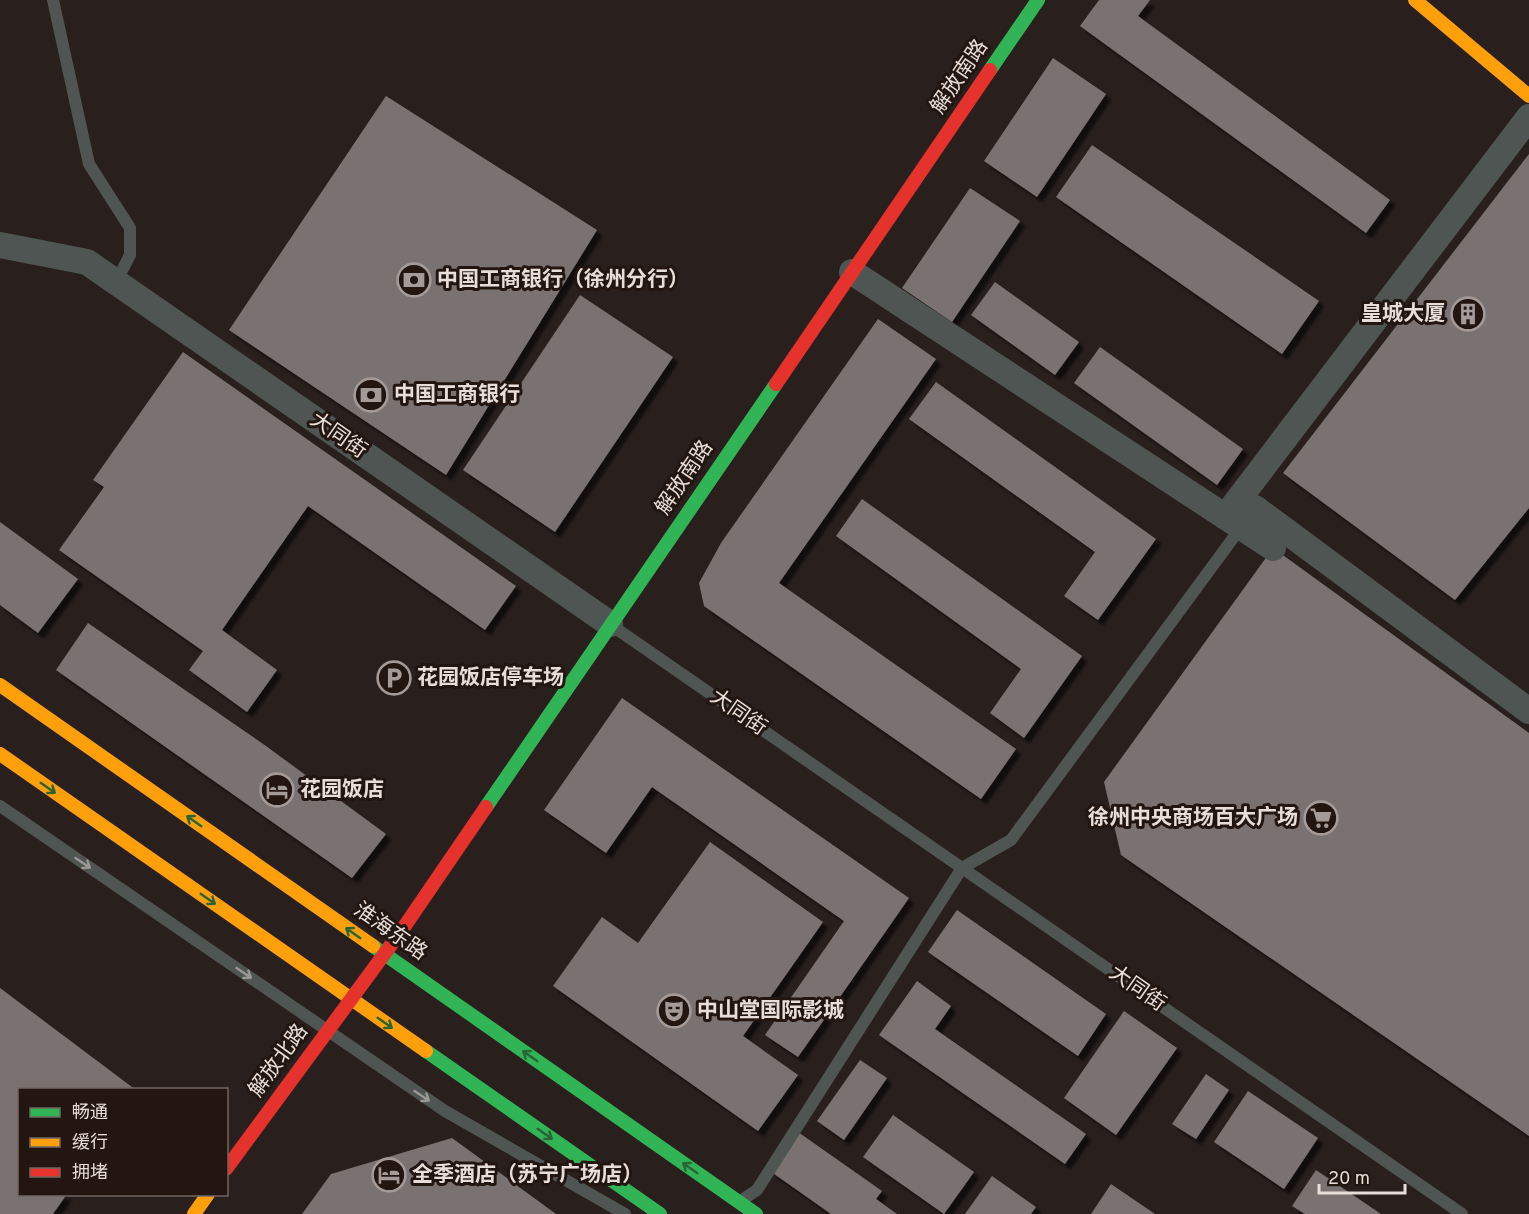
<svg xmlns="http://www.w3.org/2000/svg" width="1529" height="1214" font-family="Overpass,'Noto Sans SC',sans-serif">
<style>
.building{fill:#7a7270;filter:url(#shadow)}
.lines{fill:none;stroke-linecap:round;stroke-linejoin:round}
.lane{stroke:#4f5553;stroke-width:12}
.street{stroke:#4f5553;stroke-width:26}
.fast{stroke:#30b455;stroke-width:14}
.slow{stroke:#ff9f0a;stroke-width:14}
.jam{stroke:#e5322d;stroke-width:14}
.oneway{stroke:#2a6432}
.oneway2{stroke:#9b9996}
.labels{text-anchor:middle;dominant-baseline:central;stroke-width:6;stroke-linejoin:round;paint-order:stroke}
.street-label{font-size:21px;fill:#e7ddd9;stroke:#231510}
.poi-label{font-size:21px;font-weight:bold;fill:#e7ddd9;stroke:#231510;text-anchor:start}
</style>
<defs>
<filter id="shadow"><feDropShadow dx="5.5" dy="5.5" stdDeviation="1.5" flood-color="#0009"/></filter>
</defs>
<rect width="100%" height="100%" fill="#29201e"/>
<path class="building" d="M1099 0H1150L1138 16 1390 200 1366 233 1080 26Z
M1053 58 1106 94 1037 197 984 161Z
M386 96 597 230 446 475 229 330Z
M1092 145 1319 301 1282 354 1056 197Z
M1529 154V508L1455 600 1283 473Z
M970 188 1020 221 952 322 902 288Z
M995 282 1079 342 1055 375 971 315Z
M580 295 673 357 555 532 463 470Z
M878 319 936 359 779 583 1016 749 981 799 704 606 699 583 721 543Z
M1100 347 1243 449 1217 485 1074 383Z
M183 352 516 586 485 630 308 506 222 630 277 670 247 712 189 670 203 651 59 550 104 487 93 480Z
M936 382 1156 539 1098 620 1064 596 1095 552 909 419Z
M862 499 1082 656 1024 738 990 713 1021 669 836 536Z
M0 522 78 579 38 633 0 605Z
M1273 548 1529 733V1136L1121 855 1104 782Z
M88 623 266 746 386 834 352 878 56 670Z
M622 698 909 898 798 1057 765 1035 844 921 652 787 606 853 544 810Z
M710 842 823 922 743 1036 798 1075 758 1131 553 986 602 917 638 943Z
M957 910 1106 1014 1078 1056 928 952Z
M917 981 951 1006 935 1029 1086 1134 1065 1164 879 1035Z
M0 988 136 1090H20V1194H67L53 1214H0Z
M1124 1011 1177 1048 1116 1135 1064 1098Z
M860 1060 887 1078 844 1140 817 1121Z
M1206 1074 1229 1090 1196 1139 1172 1124Z
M1248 1091 1318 1138 1284 1189 1214 1142Z
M893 1115 974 1172 944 1214 863 1157Z
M798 1132 882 1191 876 1199 897 1214H831L770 1171Z
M452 1138 556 1214H302L331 1174Z
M1316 1170 1381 1214H1305L1292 1206Z
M992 1176 1036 1207 1031 1214H965Z
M1111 1184 1155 1214H1091Z"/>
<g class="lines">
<path class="lane" d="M53 0 89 164 130 228V255L116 282
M611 625 1462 1214
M0 806 445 1111 625 1214
M742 1200 757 1190 962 868 1011 840 1242 526"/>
<path class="street" d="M0 245 87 262 610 624
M852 272 1273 548
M1255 508 1529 711
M1225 517 1529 117"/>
<path class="fast" d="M990 70 1038 0
M486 807 776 384
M373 946 756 1214
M426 1051 660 1214"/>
<path class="slow" d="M1415 0 1529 96
M0 685 373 946
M0 754 426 1051
M194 1214 208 1194"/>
<path class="jam" d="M776 384 990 70
M226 1169 402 930 486 807"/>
</g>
<defs><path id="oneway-shaft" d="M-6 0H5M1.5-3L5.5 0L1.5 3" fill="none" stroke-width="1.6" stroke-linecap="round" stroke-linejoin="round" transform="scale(1.5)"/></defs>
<g class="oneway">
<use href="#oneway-shaft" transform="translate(48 788) rotate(35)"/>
<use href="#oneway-shaft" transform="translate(194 821) rotate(-145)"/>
<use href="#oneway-shaft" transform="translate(208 899) rotate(35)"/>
<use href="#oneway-shaft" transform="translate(353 933) rotate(-145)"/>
<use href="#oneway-shaft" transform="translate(385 1023) rotate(35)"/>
<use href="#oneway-shaft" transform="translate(530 1056) rotate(-145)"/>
<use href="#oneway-shaft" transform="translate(545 1134) rotate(35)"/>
<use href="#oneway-shaft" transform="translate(690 1168) rotate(-145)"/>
</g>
<g class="oneway2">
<use href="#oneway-shaft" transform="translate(83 863) rotate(34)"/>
<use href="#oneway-shaft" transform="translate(244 973) rotate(34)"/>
<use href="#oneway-shaft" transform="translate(422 1096) rotate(34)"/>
</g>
<defs>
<symbol id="bank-ring" viewBox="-11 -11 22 22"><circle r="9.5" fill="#231510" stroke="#a49b98" stroke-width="1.5"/><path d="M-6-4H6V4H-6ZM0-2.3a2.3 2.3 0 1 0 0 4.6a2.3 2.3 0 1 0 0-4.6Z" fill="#a49b98"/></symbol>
<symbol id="building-ring" viewBox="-11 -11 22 22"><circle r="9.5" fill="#231510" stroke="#a49b98" stroke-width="1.5"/><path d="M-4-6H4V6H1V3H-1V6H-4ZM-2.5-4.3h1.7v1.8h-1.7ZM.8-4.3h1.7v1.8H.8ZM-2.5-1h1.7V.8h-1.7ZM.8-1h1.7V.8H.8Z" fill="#a49b98"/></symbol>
<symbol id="parking-ring" viewBox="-11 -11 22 22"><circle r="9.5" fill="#231510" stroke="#a49b98" stroke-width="1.5"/><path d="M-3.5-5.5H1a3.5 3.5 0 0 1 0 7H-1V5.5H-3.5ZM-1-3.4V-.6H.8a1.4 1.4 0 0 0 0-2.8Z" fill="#a49b98"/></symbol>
<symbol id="hotel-ring" viewBox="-11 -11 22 22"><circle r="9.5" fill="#231510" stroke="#a49b98" stroke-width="1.5"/><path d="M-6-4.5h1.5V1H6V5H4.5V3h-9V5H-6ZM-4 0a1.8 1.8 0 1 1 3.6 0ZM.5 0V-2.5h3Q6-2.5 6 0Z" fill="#a49b98"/></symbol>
<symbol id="supermarket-ring" viewBox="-11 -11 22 22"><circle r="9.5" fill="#231510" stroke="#a49b98" stroke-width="1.5"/><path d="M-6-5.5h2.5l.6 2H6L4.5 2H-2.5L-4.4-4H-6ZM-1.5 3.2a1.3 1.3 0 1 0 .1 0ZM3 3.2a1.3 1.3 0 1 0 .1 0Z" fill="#a49b98"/></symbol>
<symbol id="theatre-ring" viewBox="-11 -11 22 22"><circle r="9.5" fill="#231510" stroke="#a49b98" stroke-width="1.5"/><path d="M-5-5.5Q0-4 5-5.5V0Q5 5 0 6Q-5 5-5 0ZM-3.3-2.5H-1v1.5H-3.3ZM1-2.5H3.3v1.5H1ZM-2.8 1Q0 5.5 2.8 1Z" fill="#a49b98"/></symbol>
</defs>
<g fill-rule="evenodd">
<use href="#bank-ring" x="395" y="261" width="38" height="38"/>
<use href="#building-ring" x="1449" y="295" width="38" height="38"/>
<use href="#bank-ring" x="352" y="376" width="38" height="38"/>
<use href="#parking-ring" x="375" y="659" width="38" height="38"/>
<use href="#hotel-ring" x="258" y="771" width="38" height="38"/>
<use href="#supermarket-ring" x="1302" y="799" width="38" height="38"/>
<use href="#theatre-ring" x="655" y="992" width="38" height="38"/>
<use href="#hotel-ring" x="370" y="1156" width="38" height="38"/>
</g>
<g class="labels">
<g class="street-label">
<text transform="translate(960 77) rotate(-56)">解放南路</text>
<text transform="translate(338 436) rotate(35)">大同街</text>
<text transform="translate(685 478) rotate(-56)">解放南路</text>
<text transform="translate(738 713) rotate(35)">大同街</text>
<text transform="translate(390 932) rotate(35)">淮海东路</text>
<text transform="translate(1137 989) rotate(35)">大同街</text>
<text transform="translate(279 1061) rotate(-54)">解放北路</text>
</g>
<g class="poi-label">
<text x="437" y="280">中国工商银行（徐州分行）</text>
<text x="1445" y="314" text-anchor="end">皇城大厦</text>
<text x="394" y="395">中国工商银行</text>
<text x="417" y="678">花园饭店停车场</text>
<text x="300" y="790">花园饭店</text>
<text x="1298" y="818" text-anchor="end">徐州中央商场百大广场</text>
<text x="697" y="1011">中山堂国际影城</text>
<text x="412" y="1175">全季酒店（苏宁广场店）</text>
</g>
</g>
<rect x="18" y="1088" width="210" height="108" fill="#231510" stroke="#716560" stroke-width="1.5"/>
<rect x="30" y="1108" width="30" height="9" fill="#30b455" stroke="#716560" stroke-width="1.5"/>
<text x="72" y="1118" font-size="18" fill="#e7ddd9">畅通</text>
<rect x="30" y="1138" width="30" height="9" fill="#ff9f0a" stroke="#716560" stroke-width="1.5"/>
<text x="72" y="1148" font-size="18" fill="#e7ddd9">缓行</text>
<rect x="30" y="1168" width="30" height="9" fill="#e5322d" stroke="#716560" stroke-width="1.5"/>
<text x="72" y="1178" font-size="18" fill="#e7ddd9">拥堵</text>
<path d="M1319 1184v9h86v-9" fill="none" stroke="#e7ddd9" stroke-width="3"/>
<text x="1328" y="1184" font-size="18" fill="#e7ddd9" stroke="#231510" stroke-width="4.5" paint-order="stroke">20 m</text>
</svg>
